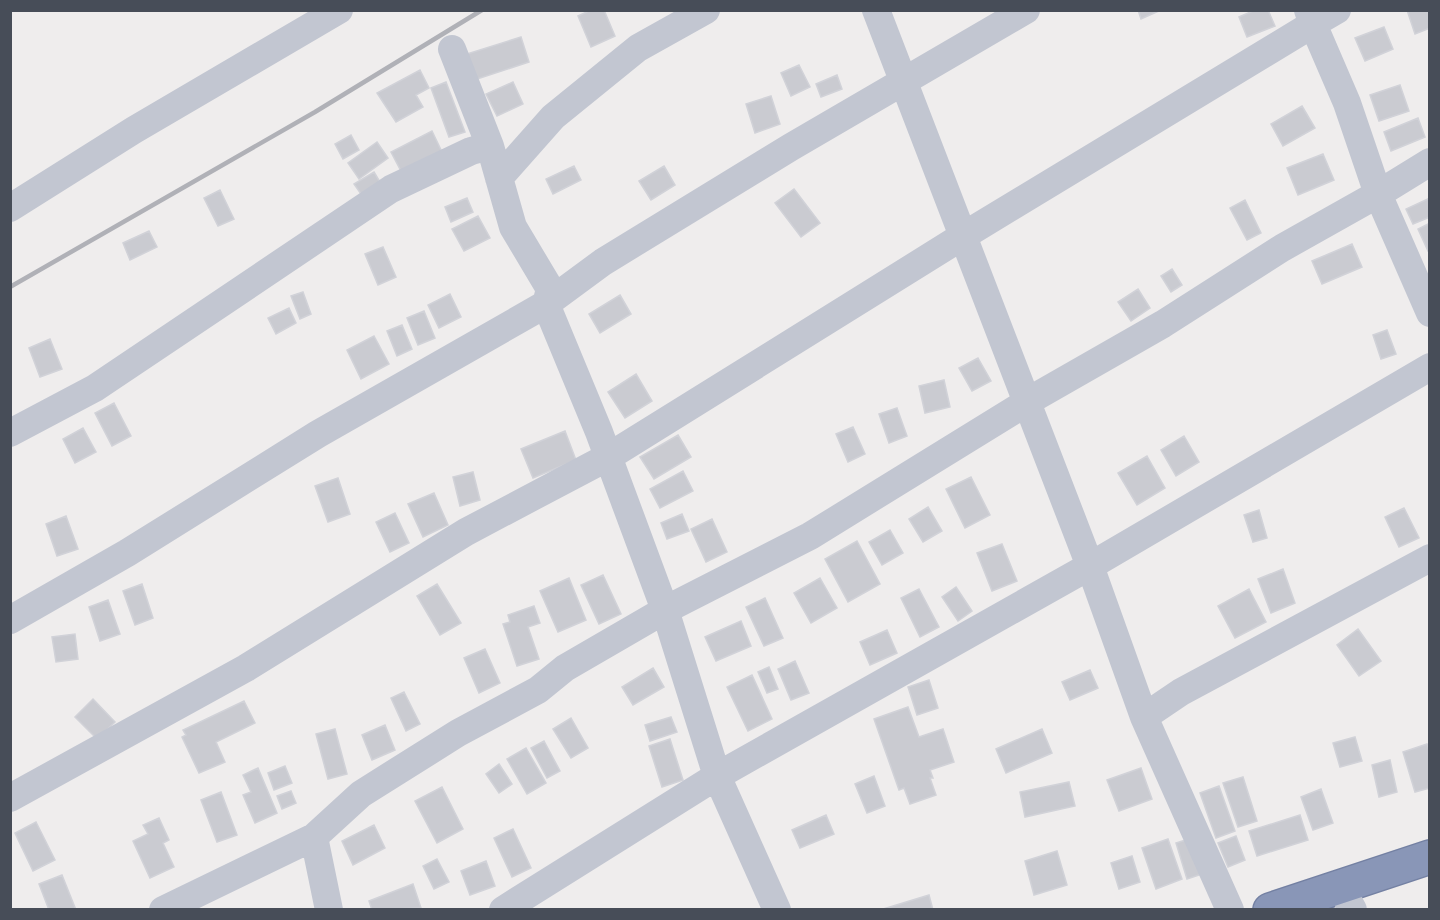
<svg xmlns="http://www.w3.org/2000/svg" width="1440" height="920" font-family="Arial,sans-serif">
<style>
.building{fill:#cacbd1;stroke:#d1d2d8;stroke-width:1.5}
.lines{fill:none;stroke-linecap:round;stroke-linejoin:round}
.highway-casing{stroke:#7481a3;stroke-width:36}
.street{stroke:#c2c6d1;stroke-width:28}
.highway{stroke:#8996b7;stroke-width:33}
.rail{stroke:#b0b1b7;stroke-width:4.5}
</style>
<rect width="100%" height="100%" fill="#efeded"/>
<path class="building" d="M591 10H604L615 36 591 47 578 16Z
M1138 10H1161L1141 19Z
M1255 10H1268L1275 26 1247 37 1239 17Z
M1407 10H1430V28L1415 34Z
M1384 27 1393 49 1365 61 1355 38Z
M521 37 529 62 474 80 467 54Z
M799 65 810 87 791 96 781 73Z
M420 70 429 88 416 95 423 107 396 122 377 93Z
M837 75 842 89 821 97 816 84Z
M446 82 465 132 449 137 431 88Z
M513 82 523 104 497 116 486 94Z
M1400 85 1409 111 1379 121 1370 95Z
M771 96 780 124 755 133 746 104Z
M1302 106 1315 128 1283 146 1271 124Z
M1418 118 1425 137 1391 151 1384 132Z
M432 131 442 152 402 173 391 152Z
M351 135 359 150 343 159 335 144Z
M377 142 388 158 359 179 348 163Z
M1323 154 1334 180 1298 195 1287 168Z
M574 166 581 180 553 194 546 179Z
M664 166 675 185 651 200 639 181Z
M374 172 380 182 361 194 354 184Z
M794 189 820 223 801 237 775 203Z
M220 190 234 219 218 226 204 198Z
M467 198 473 212 451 222 445 207Z
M1430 198V217L1413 224 1406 209Z
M1245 200 1261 233 1247 240 1230 208Z
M478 216 490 238 464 251 452 229Z
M1430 223V250L1428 251 1418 229Z
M149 231 157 247 130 260 123 243Z
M1352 244 1362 267 1322 284 1312 261Z
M383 247 396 277 378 285 365 254Z
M1172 269 1182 285 1171 292 1161 276Z
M1138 289 1150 308 1131 321 1118 302Z
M303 292 311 314 300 319 291 296Z
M450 294 461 317 439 328 428 305Z
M620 295 631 314 600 333 589 314Z
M289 308 296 323 276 334 268 318Z
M424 311 435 338 418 345 407 318Z
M402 325 412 349 397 356 387 331Z
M1387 330 1396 354 1381 359 1373 335Z
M374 336 389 364 361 379 347 350Z
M50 339 62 369 40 377 29 348Z
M978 358 991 381 972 391 959 368Z
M636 374 652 401 625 418 608 392Z
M944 380 950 407 925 413 919 386Z
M114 403 131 436 112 446 95 413Z
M897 408 907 436 889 443 879 414Z
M853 427 865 454 848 462 836 434Z
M83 428 96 452 75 463 63 439Z
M565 431 576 460 533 478 521 449Z
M678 435 691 457 654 479 640 457Z
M1184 436 1199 462 1176 476 1161 450Z
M1147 456 1165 488 1137 505 1118 473Z
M683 471 693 491 660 508 650 489Z
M473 472 480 500 460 506 453 477Z
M971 477 990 515 965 528 946 489Z
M338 478 350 514 328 522 315 486Z
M434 493 448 525 423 537 408 504Z
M928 507 942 531 923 542 909 519Z
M1404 508 1419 538 1399 547 1385 517Z
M1259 510 1267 538 1253 542 1244 515Z
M395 513 409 543 390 552 376 522Z
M682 514 689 531 667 539 661 523Z
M66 516 78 549 57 556 46 524Z
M712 519 727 552 706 562 691 529Z
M890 530 903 553 882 565 869 542Z
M857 541 880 584 848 602 825 559Z
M1002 544 1017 581 992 591 977 553Z
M1283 569 1295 603 1271 613 1258 579Z
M603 575 621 614 599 624 581 585Z
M569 578 586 620 558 632 540 591Z
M820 578 837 608 811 623 794 593Z
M142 584 153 618 135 625 123 591Z
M437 584 461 623 440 635 417 596Z
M956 587 972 611 958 621 942 597Z
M919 589 939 627 920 637 901 598Z
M1249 589 1266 622 1235 638 1218 606Z
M765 598 783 638 764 646 746 607Z
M108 600 120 634 100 641 89 607Z
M534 606 540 623 528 627 539 659 517 666 503 624 510 622 508 615Z
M741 621 751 646 716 661 705 637Z
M1358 629 1381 661 1359 676 1337 645Z
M887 630 897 653 870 665 860 642Z
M75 634 78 659 56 662 52 637Z
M485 649 500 683 479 693 464 658Z
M795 661 809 693 791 700 778 669Z
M769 667 778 689 767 693 758 672Z
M653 668 664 687 633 705 622 687Z
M1090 670 1098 688 1070 700 1062 682Z
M752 675 772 719 748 731 727 687Z
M929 680 938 708 917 715 908 687Z
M404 692 420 724 406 731 391 698Z
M93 699 115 722 97 739 75 717Z
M244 701 255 723 216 742 225 762 199 773 182 737 186 735 183 730Z
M908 707 919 737 943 729 954 762 930 770 933 778H930L936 795 910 804 904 788 899 790 874 719Z
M671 717 677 732 650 741 645 725Z
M571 718 588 748 571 758 553 729Z
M385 725 395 750 372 760 362 735Z
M335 729 347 774 328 779 316 734Z
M1042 729 1052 753 1006 773 996 749Z
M1355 737 1362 761 1340 767 1333 743Z
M670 739 683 780 662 787 649 746Z
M544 741 560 771 547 778 531 748Z
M1427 744 1430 753V788L1415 792 1403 752Z
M526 748 546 783 527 794 507 759Z
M1390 760 1397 792 1379 797 1372 765Z
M499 764 512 784 499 793 486 774Z
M285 766 292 783 274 790 268 773Z
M258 768 277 813 255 823 243 795 251 792 243 775Z
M1141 768 1152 799 1119 811 1107 780Z
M874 776 885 806 867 813 855 784Z
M1243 777 1257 821 1238 827 1223 783Z
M1069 782 1075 806 1025 817 1020 792Z
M1219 786 1235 831 1216 838 1200 793Z
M442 787 463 829 437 843 415 801Z
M1321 789 1333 823 1313 830 1301 797Z
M291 791 296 803 282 809 277 796Z
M221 792 237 835 217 842 201 800Z
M826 815 834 834 800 848 792 830Z
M1300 815 1308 840 1257 856 1249 831Z
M159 818 169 840 163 843 174 867 150 878 133 841 148 834 143 825Z
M36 822 55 860 33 871 15 833Z
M374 825 385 848 353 865 342 841Z
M513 829 531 868 512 877 494 838Z
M1236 836 1245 860 1228 867 1218 843Z
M1192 838 1202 874 1187 879 1176 843Z
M1168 839 1182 879 1156 889 1142 848Z
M1057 851 1067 885 1034 895 1025 861Z
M1132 856 1140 882 1119 889 1111 863Z
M437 859 449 882 434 889 423 866Z
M486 861 495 886 470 895 461 871Z
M62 875 76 910H49L39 884Z
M413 884 421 908 372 910 369 901Z
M929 895 933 910H880Z"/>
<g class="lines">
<defs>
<path id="highway" d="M1270 910 1430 857"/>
</defs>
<use href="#highway" class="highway-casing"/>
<path class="street" d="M876 10 1090 566 1144 717 1230 910
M452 49 490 146 513 227 550 289 546 304 599 432 665 610 717 776 777 910
M1430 162 1378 194 1430 313
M499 178 553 117 638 48 706 10
M10 208 134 130 339 10
M10 433 95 388 391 189 471 151 490 146
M10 620 127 553 318 434 546 304 603 262 791 147 1026 10
M1144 717 1181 692 1430 558
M10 798 246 668 466 532 608 457 963 236 1313 24 1308 10
M1340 886 1353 910
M163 910 314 837
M329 910 314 837 361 794 458 733 538 690 565 668 665 610 810 536 1037 396 1163 324 1282 248 1378 194 1347 103 1313 24 1337 10
M503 910 717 776 1090 566 1430 367"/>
<use href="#highway" class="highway"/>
<path class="rail" d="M10 287 315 112 482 10"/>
</g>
<rect width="1440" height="920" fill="none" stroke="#474d58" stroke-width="24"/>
</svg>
